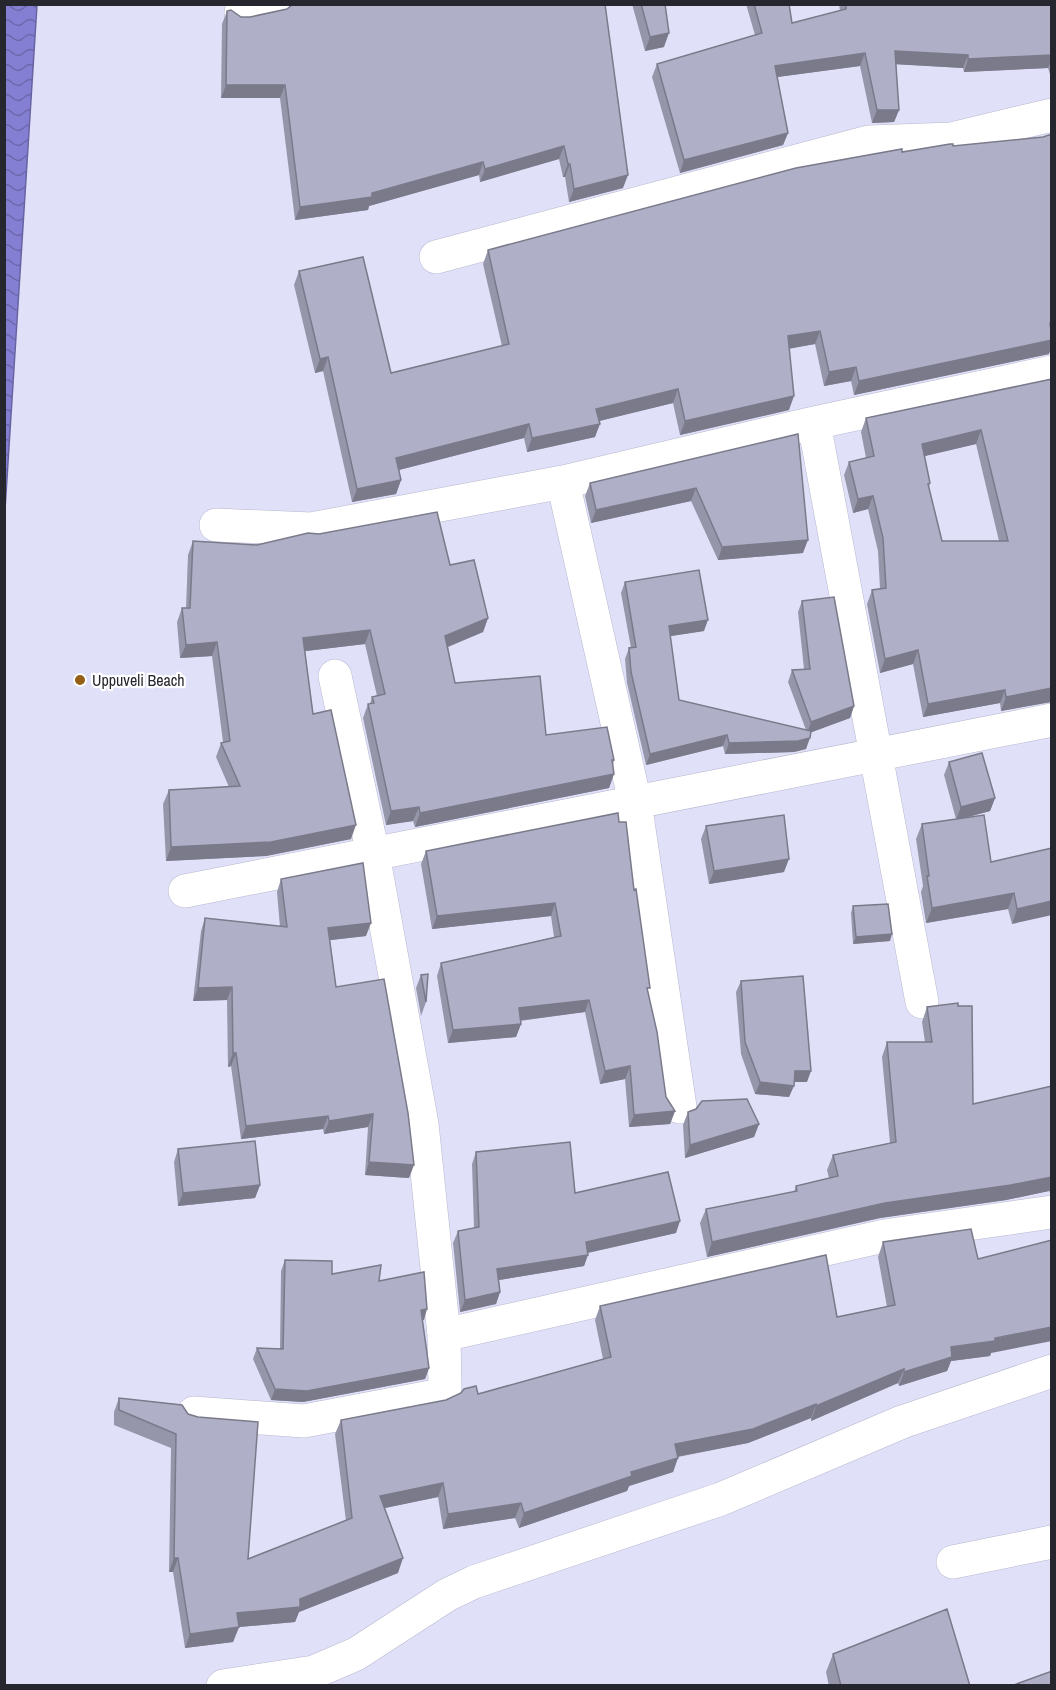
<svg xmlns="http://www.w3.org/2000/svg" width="1056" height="1690" font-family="'Archivo Narrow',sans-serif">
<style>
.water{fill:url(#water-waves);stroke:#6864a2;stroke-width:1.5}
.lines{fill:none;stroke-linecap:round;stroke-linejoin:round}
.minor-casing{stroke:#b7b7cf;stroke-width:34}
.minor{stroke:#fff;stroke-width:33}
.wall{fill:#9696ab;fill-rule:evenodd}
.shaded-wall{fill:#7a7a8b}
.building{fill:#afafc7;stroke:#7a7a8b;stroke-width:1.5;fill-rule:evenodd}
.poi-dot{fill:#946114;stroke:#fff;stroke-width:2}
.labels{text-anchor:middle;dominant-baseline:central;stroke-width:4.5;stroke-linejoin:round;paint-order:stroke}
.poi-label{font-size:16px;fill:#26262f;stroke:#fff;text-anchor:start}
</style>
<defs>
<pattern id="water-waves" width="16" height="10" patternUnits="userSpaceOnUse" patternTransform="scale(1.5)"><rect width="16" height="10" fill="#857fd3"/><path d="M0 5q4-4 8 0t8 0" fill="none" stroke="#6d68ac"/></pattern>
</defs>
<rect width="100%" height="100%" fill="#e0e0f9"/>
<path class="water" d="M5 4 37 5 5 510 4 5Z"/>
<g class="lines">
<defs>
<path id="minor" d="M241 12 278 4
M436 257 869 142 951 139 1052 115
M814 423 922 1002
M563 482 635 802 680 1107
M216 525 311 529 563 482 814 423 1052 372
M185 891 1052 720
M444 1335 884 1236 1052 1212
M194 1413 304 1421 436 1396 443 1394 445 1387 444 1335 422 1124 373 854 335 676
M953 1562 1052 1542
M223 1686 314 1672 356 1654 447 1595 474 1582 721 1499 902 1422 1052 1371"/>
</defs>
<use href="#minor" class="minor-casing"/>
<use href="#minor" class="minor"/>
</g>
<path class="wall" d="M605 4 623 188 569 202 565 177H563L559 159 480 182 479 175 369 206 368 210 295 220 280 98H221L222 24 227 11 241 17H250L287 9Z
M632 4H665L664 47 645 51Z
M746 4H789L792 23 840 11 839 4H1052V81L1048 68 964 72 963 68 896 64 899 110 894 122 872 123 860 66 777 77 788 133 783 145 680 173 652 77 657 64 755 35Z
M953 146 1049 354 854 395 851 381 824 386 815 344 790 348 789 410 680 435 673 403 599 421 595 437 527 452 524 438 399 470 401 480 396 494 352 502 323 371 315 373 294 285 299 271 391 373 502 346 483 264 488 250 902 152Z
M1052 379 1048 702 1001 711 1000 703 923 717 913 664 880 673 867 604 872 590 880 589 878 551 868 509 853 513 844 475 849 462 866 458 861 432 866 418ZM976 444 999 541H942L929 487 930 483 924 456Z
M798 434 803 553 718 560 691 501 591 523 585 496 590 483Z
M193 541 450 565 488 618 483 632 448 647 455 683 546 735 614 760 613 765 614 774 609 788 415 827 413 821 386 825 363 718 368 704H370L372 697 377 696 365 644 305 651 313 714 351 839 266 856 166 861 163 804 169 790 229 787 216 757 221 743 223 742 212 656 180 658 177 622 182 608H186L188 555Z
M625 582 704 631 670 636 679 700 806 730 788 682 792 670 804 669 798 612 802 601 854 706 850 718 810 732 806 749 794 752 725 754 723 746 646 765 627 683 625 659 629 648H631L621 593Z
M949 762 995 798 990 811 965 818 991 862 1052 848 1012 924 1008 909 926 923 921 892 923 886 916 839 922 824 956 819 944 775Z
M619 822 634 890 648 994 666 1097 675 1111 670 1124 629 1127 625 1079 600 1084 585 1012 520 1021 521 1024 516 1037 448 1043 437 976 441 963 554 937 551 916 432 929 421 864 426 851Z
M706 826 784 872 709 884 701 839Z
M281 879 366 936 330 940 336 987 409 1178 365 1175 368 1127 324 1134 323 1129 241 1139 231 1066 228 1067 227 1000 193 1001 201 931 205 918 280 927 277 892Z
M853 906 890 941 853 944 851 913Z
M421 975 426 1002 421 1016 416 988Z
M741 981 807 1082H794L789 1097 755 1094 741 1054 736 992Z
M927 1007 973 1104 1052 1086V1194L1050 1193 1049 1191 1006 1200 880 1218 707 1257 700 1223 706 1209 794 1192 796 1186 829 1178 827 1170 833 1155 890 1143 882 1057 887 1042H925L922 1022Z
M688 1112 759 1124 754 1137 685 1158 683 1125Z
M178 1149 260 1185 255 1198 178 1206 174 1162Z
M476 1152 575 1193 676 1233 588 1253 584 1266 499 1280 500 1292 496 1304 460 1312 453 1243 458 1231 474 1228 472 1164Z
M883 1242 991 1353 990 1356 951 1361 947 1371 899 1386 898 1383 811 1421V1418L748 1443 678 1457 673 1472 629 1486 627 1491 519 1528 515 1518 443 1529 438 1497 385 1508 398 1573 299 1612 295 1622 239 1627 233 1642 185 1648 173 1572H169L171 1448 114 1425V1412L119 1398 182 1405 248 1559 346 1521 335 1434 341 1420 478 1394 603 1359 595 1320 600 1306 837 1317 887 1307 878 1257Z
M285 1260 332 1274 379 1281 424 1320H422L429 1368 425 1379 303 1402 271 1400 253 1359 257 1348 280 1349 281 1271Z
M833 1654 970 1686H829L826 1672Z"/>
<path class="shaded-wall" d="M669 33 664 47 645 51 650 37Z
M895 51 968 55 963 68 891 64Z
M865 53 860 66 770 78 775 66Z
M1052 55V59L1048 68 964 72 968 59Z
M226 85H285L280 98H221Z
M877 110H899L894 122 872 123Z
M788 133 783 145 680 173 684 160Z
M564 146 559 159 480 182 485 169Z
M483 162 479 175 369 206 368 210 295 220 300 207 372 193Z
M568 164H570L565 177H563Z
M628 175 623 188 569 202 574 189Z
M820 331 815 344 783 350 788 336Z
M1052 340V346L1049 354 854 395 859 381Z
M328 357 323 371 315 373 320 359Z
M856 367 851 381 824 386 829 372Z
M678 389 673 403 591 423 596 409Z
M794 396 789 410 680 435 685 421Z
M529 424 524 438 391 472 396 458Z
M600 424 595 437 527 452 532 438Z
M981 430 976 444 917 458 922 444Z
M401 480 396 494 352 502 357 489Z
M696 488 691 501 591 523 596 510Z
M873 496 868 509 853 513 858 499Z
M808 540 803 553 718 560 722 547Z
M488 618 483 632 440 650 445 636Z
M708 620 704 631 665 637 669 626Z
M370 630 365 644 298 652 303 638Z
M217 642 212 656 180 658 186 645Z
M918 650 913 664 880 673 885 659Z
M1052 688V702L1001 711 1006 697Z
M1005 690 1000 703 923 717 928 704Z
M854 706 850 718 807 734 811 722Z
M727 735 723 746 646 765 650 754Z
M810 738 806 749 794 752 725 754 729 743Z
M614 774 609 788 415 827 420 813Z
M995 798 990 811 956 820 961 807Z
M419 807 413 821 386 825 391 811Z
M356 825 351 839 266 856 166 861 171 847Z
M789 859 784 872 709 884 714 871Z
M1014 893 1008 909 926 923 932 908Z
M1052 901V915L1012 924 1017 909Z
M555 903 551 916 432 929 437 916Z
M371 923 366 936 323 941 328 928Z
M892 934 890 941 853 944 856 937Z
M232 987 227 1000 193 1001 198 988Z
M589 1000 585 1012 515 1021 519 1008Z
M521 1024 516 1037 448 1043 453 1030Z
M233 1053H236L231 1066 228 1067Z
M630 1066 625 1079 600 1084 605 1071Z
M795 1071H811L807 1082H791Z
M760 1082 794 1086 789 1097 755 1094Z
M675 1111 670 1124 629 1127 634 1115Z
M373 1114 368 1127 324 1134 329 1121Z
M328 1116 323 1129 241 1139 246 1126Z
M759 1124 754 1137 685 1158 690 1145Z
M369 1162 414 1165 409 1178 365 1175Z
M1052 1177V1185L1049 1191 1006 1200 880 1218 707 1257 712 1242 885 1203Z
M260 1185 255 1198 178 1206 183 1193Z
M680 1221 676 1233 582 1254 586 1242Z
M588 1255 584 1266 493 1281 497 1269Z
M500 1292 496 1304 460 1312 465 1300Z
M427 1309 424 1320 417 1321 421 1310Z
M1052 1327V1341L991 1353 990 1356 951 1361 947 1371 899 1386 904 1372 951 1347Z
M429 1368 425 1379 303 1402 271 1400 275 1389Z
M904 1369 898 1383 811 1421 816 1406Z
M816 1404 811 1418 748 1443 670 1458 675 1444Z
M678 1458 673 1472 629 1486 627 1491 519 1528 524 1513 631 1472Z
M443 1483 438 1497 375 1510 380 1496Z
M521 1503 515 1518 443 1529 448 1514Z
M174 1558H178L173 1572H169Z
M403 1558 398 1573 299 1612 295 1622 239 1627 233 1642 185 1648 190 1634 237 1613 300 1599Z"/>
<path class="building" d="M293 4H605L628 175 574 189 570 164H568L564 146 485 169 483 162 372 193V197L300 207 285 85H226L227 11 231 10 241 17H250L287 9Z
M641 4H665L669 33 650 37Z
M754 4H789L792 23 846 9V4H1052V55L968 59V55L895 51 899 110H877L865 53 775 66 788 133 684 160 657 64 762 33Z
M1052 134V323H1050L1052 340 859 381 856 367 829 372 820 331 788 336 794 396 685 421 678 389 596 409 600 424 532 438 529 424 396 458 401 480 357 489 328 357 320 359 299 271 363 257 391 373 509 344 488 250 796 168 902 149V152L950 144H953V146L1043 137Z
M1052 379V688L1006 697 1005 690 928 704 918 650 885 659 872 590 886 588 883 538 873 496 858 499 849 462 874 456 866 418ZM981 430 1008 541H942L928 484 930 483 922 444Z
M798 434 808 540 722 547 696 488 596 510 590 483Z
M437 512 450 565 474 560 488 618 445 636 455 683 540 676 546 735 607 727 614 760H612L614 774 420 813 419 807 391 811 368 704 374 703 372 697 385 694 370 630 303 638 313 714 331 710 356 825 271 842 171 847 169 790 240 786 221 743 230 741 217 642 186 645 182 608H190L193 541 257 545 308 533 319 534Z
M699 570 708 620 669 626 679 700 811 731 810 738 798 741 729 743 727 735 650 754 631 672 629 648 636 647 625 582Z
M834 597 854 706 811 722 792 670 810 669 802 601Z
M982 753 995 798 961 807 949 762Z
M618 813 619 822H626L634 890 636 889 650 988H647L657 1032 666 1097 675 1111 634 1115 630 1066 605 1071 589 1000 519 1008 521 1024 453 1030 441 963 561 936 555 903 437 916 426 851Z
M784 815 789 859 714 871 706 826Z
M984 815 991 862 1052 848V901L1017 909 1014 893 932 908 927 876H929L922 824Z
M363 863 371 923 328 928 336 987 384 979 408 1113 414 1165 369 1162 373 1114 329 1121 328 1116 246 1126 236 1053H233L232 987 198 988 205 918 287 927 281 879Z
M888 904 892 934 856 937 853 906Z
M428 974 426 1002 421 975Z
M803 976 811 1071H795L794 1086 760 1082 745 1042 741 981Z
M958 1003V1006H972L973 1104 1052 1086V1177L1011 1185 885 1203 712 1242 706 1209 797 1191 796 1186 838 1176 833 1155 896 1142 887 1042H932L927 1007Z
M747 1099 759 1124 690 1145 688 1112 696 1109 702 1101Z
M255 1141 260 1185 183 1193 178 1149Z
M570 1142 575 1193 668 1172 680 1221 586 1242 588 1255 497 1269 500 1292 465 1300 458 1231 479 1227 476 1152Z
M971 1229 978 1259 1052 1240V1327L995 1338V1341L951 1347 952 1357 904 1372V1369L816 1406V1404L753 1429 675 1444 678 1458 631 1472 632 1476 524 1513 521 1503 448 1514 443 1483 380 1496 403 1558 300 1599V1607L237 1613 239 1627 190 1634 178 1558H174L176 1434 119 1410V1398L182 1405 188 1414 198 1417 258 1422 248 1559 352 1518 341 1420 446 1400 461 1393 464 1389 476 1386 478 1394 611 1357 600 1306 826 1255 837 1317 895 1305 883 1242Z
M285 1260 332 1261V1274L381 1265 379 1281 424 1272 427 1309 421 1310 429 1368 307 1391 275 1389 257 1348 283 1349Z
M947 1609 970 1686H841L833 1654Z
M1052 1671V1686H1011Z"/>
<circle class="poi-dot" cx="80" cy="680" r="6"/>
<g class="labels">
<g class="poi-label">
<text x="92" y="680">Uppuveli Beach</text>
</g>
</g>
<rect width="1056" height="1690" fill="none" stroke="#26262f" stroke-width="12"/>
</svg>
